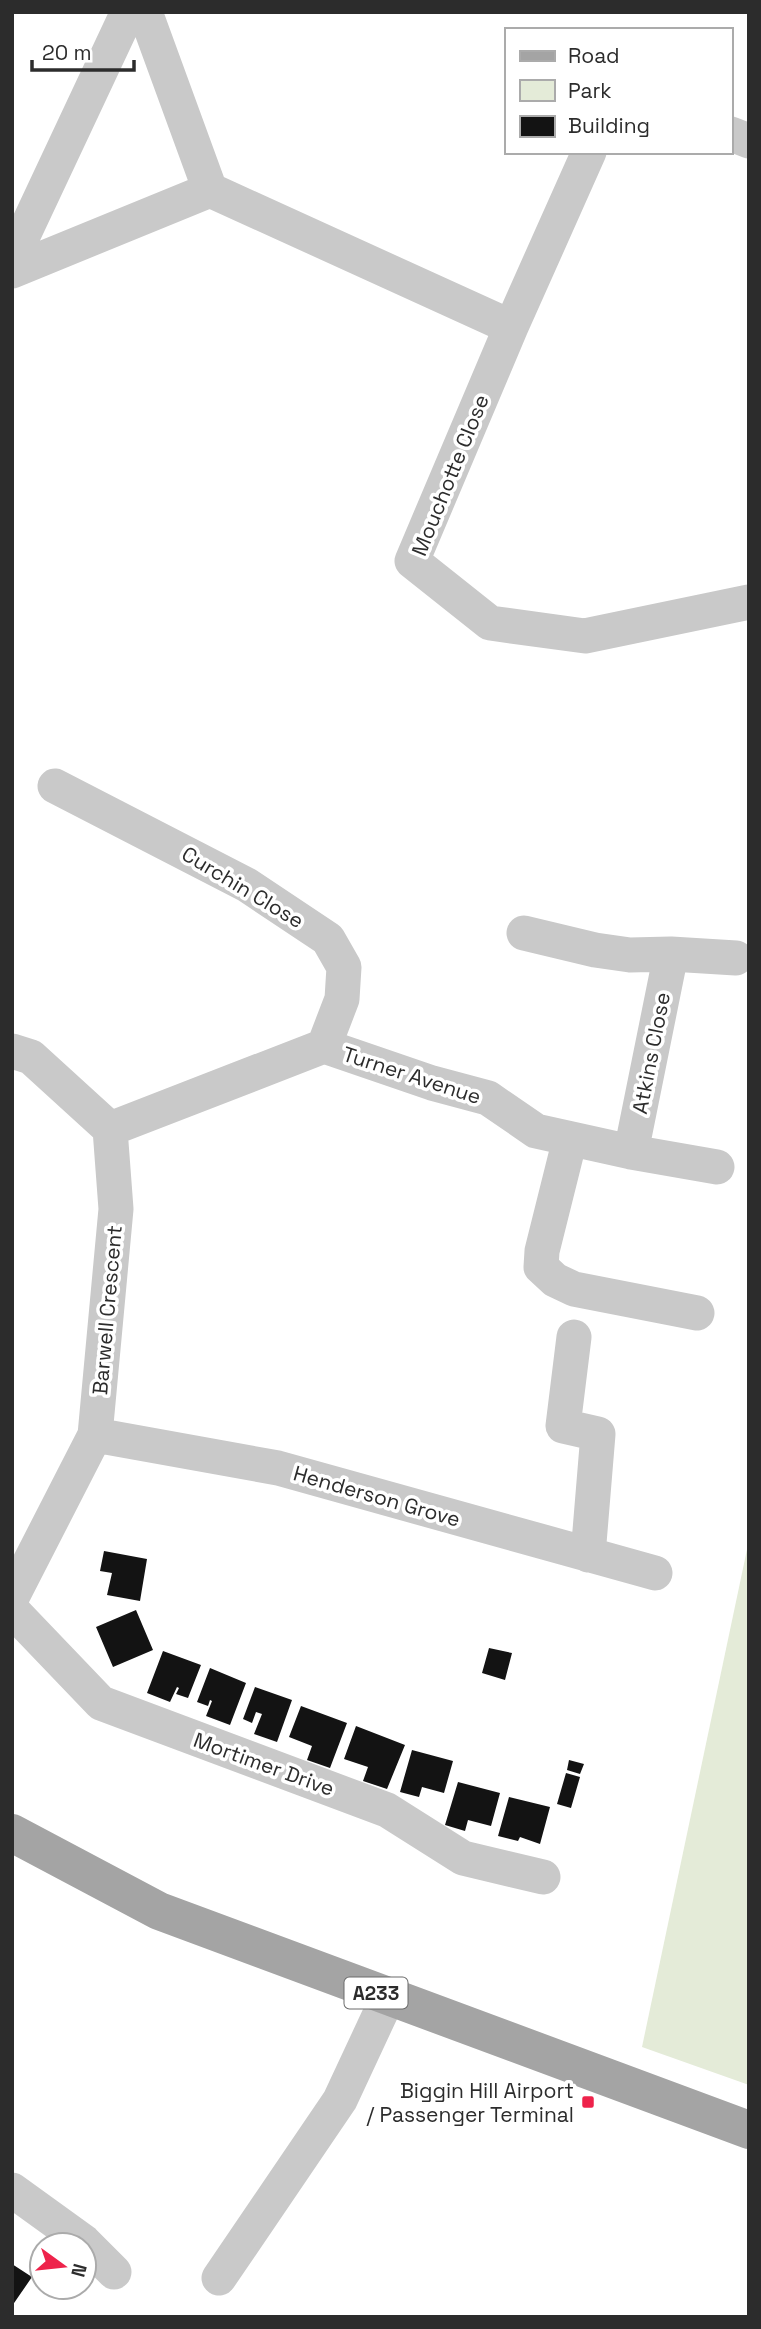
<svg xmlns="http://www.w3.org/2000/svg" width="761" height="2329" font-family="'Space Grotesk',sans-serif">
<style>
.green{fill:#e4ebd8}
.building{fill:#131313}
.lines{fill:none;stroke-linecap:round;stroke-linejoin:round}
.minor{stroke:#c9c9c9;stroke-width:35}
.major{stroke:#a4a4a4;stroke-width:38}
.poi-dot{fill:#ee234b;stroke:#fff;stroke-width:2.5}
.labels{text-anchor:middle;dominant-baseline:central;stroke-width:7;stroke-linejoin:round;paint-order:stroke}
.shield{fill:#fff;stroke:#6b6b6b;stroke-width:2}
.shield-label{font-size:19px;font-weight:bold;fill:#2c2c2c}
.street-label{font-size:21px;fill:#2c2c2c;stroke:#fff}
.poi-label{font-size:21px;fill:#2c2c2c;stroke:#fff;text-anchor:end}
</style>
<rect width="100%" height="100%" fill="#fff"/>
<path class="green" d="M749 1540V2085L642 2047Z"/>
<path class="building" d="M104 1551 147 1559 140 1601 107 1595 112 1573 100 1571Z
M136 1610 153 1650 113 1667 96 1627Z
M489 1648 512 1653 505 1680 482 1673Z
M163 1651 201 1665 188 1698 176 1694 179 1688 177 1687 170 1702 147 1693Z
M210 1668 246 1683 230 1725 206 1716 212 1701 210 1700 208 1706 197 1702Z
M255 1687 292 1700 277 1742 254 1734 262 1714 256 1712 252 1723 243 1719Z
M301 1706 347 1723 330 1768 307 1760 312 1746 289 1737Z
M356 1726 405 1745 387 1789 363 1781 368 1767 344 1759Z
M412 1750 453 1761 444 1793 422 1787 419 1797 400 1792Z
M569 1760 584 1764 580 1774 567 1770Z
M566 1773 580 1777 571 1808 557 1804Z
M458 1782 500 1793 491 1826 468 1820 465 1831 445 1825Z
M509 1797 550 1807 540 1844 520 1837 518 1841 498 1836Z
M12 2264 32 2277 12 2306Z"/>
<g class="lines">
<path class="minor" d="M731 134 749 141
M589 152 511 327 412 561 490 623 585 636 749 602
M210 190 511 327
M12 259 128 12
M12 271 210 190 145 12
M55 786 247 885 328 939 344 967 342 999 324 1046
M524 933 595 950 630 955 671 954 736 958
M12 1051 31 1057 110 1129 116 1209 95 1435 12 1597
M110 1129 324 1046 432 1083 488 1098 536 1131 631 1152 717 1167
M570 1139 542 1251 541 1267 555 1280 574 1289 697 1313
M631 1152 671 954
M574 1337 563 1426 598 1434 588 1555
M95 1435 278 1468 655 1573
M12 1610 101 1703 387 1810 463 1858 543 1877
M12 2190 84 2242 114 2272
M219 2278 340 2100 388 1997"/>
<path class="major" d="M12 1833 159 1911 749 2130"/>
</g>
<rect class="poi-dot" x="581" y="2095" width="14" height="14" rx="3.5"/>
<g class="labels">
<rect class="shield" x="344.5" y="1977.5" width="63" height="31" rx="5"/>
<g class="shield-label">
<text x="376" y="1993">A233</text>
</g>
<g class="street-label">
<text transform="translate(450 475) rotate(-68)">Mouchotte Close</text>
<text transform="translate(243 887) rotate(31)">Curchin Close</text>
<text transform="translate(651 1053) rotate(-79)">Atkins Close</text>
<text transform="translate(412 1075) rotate(18)">Turner Avenue</text>
<text transform="translate(107 1310) rotate(-85)">Barwell Crescent</text>
<text transform="translate(377 1496) rotate(16)">Henderson Grove</text>
<text transform="translate(264 1764) rotate(20)">Mortimer Drive</text>
</g>
<g class="poi-label">
<text x="574" y="2090">Biggin Hill Airport<tspan x="574" dy="24">/ Passenger Terminal</tspan></text>
</g>
</g>
<rect width="761" height="2329" fill="none" stroke="#2c2c2c" stroke-width="28"/>
<rect x="505" y="28" width="228" height="126" fill="#ffffff" stroke="#ababab" stroke-width="2"/>
<rect x="520" y="51" width="35" height="10" fill="#a4a4a4" stroke="#ababab" stroke-width="2"/>
<text x="568" y="63" font-size="21" fill="#2c2c2c">Road</text>
<rect x="520" y="80" width="35" height="21" fill="#e4ebd8" stroke="#ababab" stroke-width="2"/>
<text x="568" y="98" font-size="21" fill="#2c2c2c">Park</text>
<rect x="520" y="116" width="35" height="21" fill="#131313" stroke="#ababab" stroke-width="2"/>
<text x="568" y="133" font-size="21" fill="#2c2c2c">Building</text>
<g transform="translate(63 2266) rotate(105)"><circle r="33" fill="#ffffff" stroke="#ababab" stroke-width="2"/>
<path d="M0-5L12 26L0 18L-12 26Z" fill="#ee234b"/>
<text y="-10" font-size="19" font-weight="bold" text-anchor="middle" fill="#2c2c2c">N</text>
</g>
<path d="M32 60v10h102v-10" fill="none" stroke="#2c2c2c" stroke-width="3.5"/>
<text x="42" y="60" font-size="21" fill="#2c2c2c" stroke="#ffffff" stroke-width="5" paint-order="stroke">20 m</text>
</svg>
